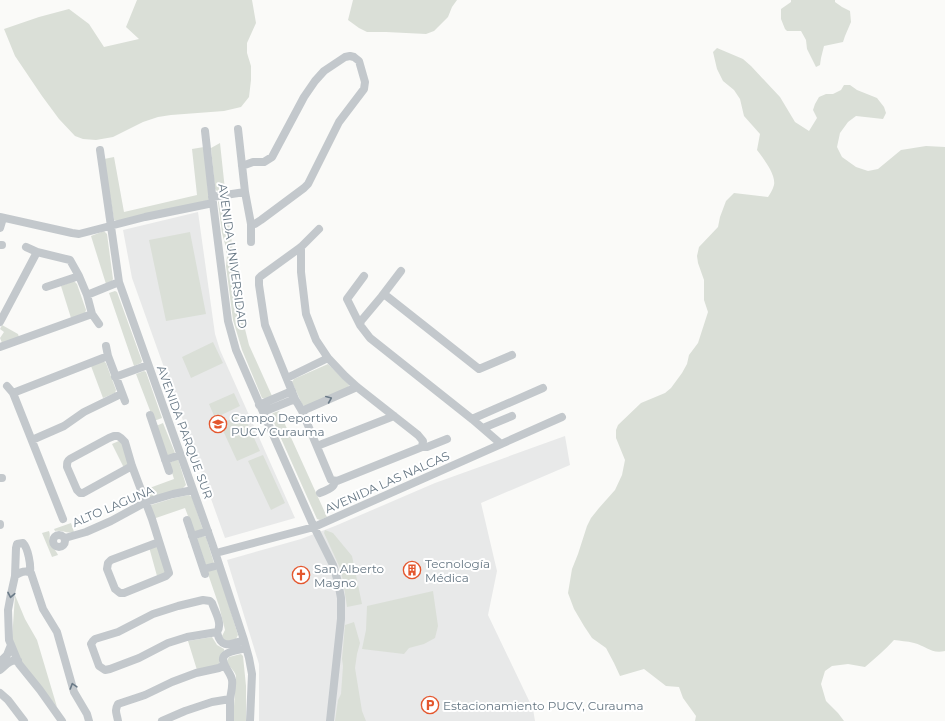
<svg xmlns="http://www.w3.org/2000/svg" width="945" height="721" font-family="Montserrat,sans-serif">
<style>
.built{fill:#e8e9e9}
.green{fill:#dadfd7}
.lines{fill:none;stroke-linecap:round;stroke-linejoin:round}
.minor{stroke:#c3c8cc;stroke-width:8}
.oneway{stroke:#6a7a87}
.labels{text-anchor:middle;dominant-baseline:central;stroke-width:4;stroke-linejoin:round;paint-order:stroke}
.street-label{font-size:12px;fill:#657683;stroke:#fff}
.poi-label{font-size:12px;fill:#657683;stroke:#fff;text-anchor:start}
</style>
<rect width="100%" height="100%" fill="#fafaf8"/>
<path class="built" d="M198 212 215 334 220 350 295 518 225 538 132 278 123 230Z
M565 436 570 465 481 503 497 571 488 615 533 709 535 721H259V664L227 560 301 539 335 526 435 483Z"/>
<path class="green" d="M137 0H252L256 23 247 43V53L251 66V80L249 97 241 107 224 111 171 115 158 117 143 122 113 137 96 140 83 139 75 136 59 119 42 96 15 56 4 29 39 17 69 9 89 24 104 47 139 39 126 27Z
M353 0H457L452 7 448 17 434 31 426 34 386 32H367L359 28 348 20Z
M791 0H835V2L842 7 850 11 851 22 845 36 843 42 824 46 821 58 820 65 816 67 807 49 806 40 801 31H787L785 29 781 19V9L791 2Z
M717 48 743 59 751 66 780 97 795 122 809 131 817 118 813 110 815 104 819 97 826 94H833L841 90 844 85H850L857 90 877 98 884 107 886 113 883 119 856 116 848 122 840 133 837 147 842 157 856 167 868 171 878 169 901 150 926 146 945 147V651C931 654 926 646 914 643 907 641 900 641 894 640 885 650 875 658 865 667L848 664 832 666 825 671 821 684 826 701 838 713 844 721H695L696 716 683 698 679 687 666 686 644 669 620 676 614 663 606 648 592 638 584 626 574 609 568 593 572 569 578 554 587 526 591 518 599 508 615 490 622 475 625 460 616 438V430L618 425 641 403 665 393 671 388 682 373 687 364 689 355 698 343 708 312 704 300V280L698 263 697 256 699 247 718 227 720 217 726 201 734 193 768 197C770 194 773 189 774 185 776 174 763 158 757 150L760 134 744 116 740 99 734 90 723 81 717 69 713 52Z
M220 143 225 190 218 192 215 189 211 148Z
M204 147 209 200 206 201 117 221 114 220 104 159 114 157 124 212 197 195 192 149Z
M226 200 242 317 249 345 272 396 265 399 262 398 242 350 233 320 226 266 227 256 225 244 222 233 218 202 219 201Z
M104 231 107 234 113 279 112 281 106 284 91 236Z
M190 232 206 314 166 321 149 240Z
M74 281 77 284 86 310 85 313 71 318 61 286Z
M115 291 117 292 142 361 141 363 134 366 109 293Z
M2 325 18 334 19 337 2 343 0 338 4 332 0 329Z
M213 342 223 363 191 378 182 357Z
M103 361 106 363 116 390 115 393 103 398 91 366Z
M328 364 349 385 348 389 305 407 302 404 292 382 294 379Z
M144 371 146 372 162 418 154 421 136 374Z
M234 393 240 406 215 418 209 404Z
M279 411 327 517 320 520 317 519 271 416 273 413Z
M243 414 260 451 237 461 220 424Z
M163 423 175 453 167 457 156 426Z
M121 440 130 465 124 468 112 444Z
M263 455 285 503 271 510 248 461Z
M178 459 186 485 183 488 149 498 147 497 144 490 174 479 169 463Z
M189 495 192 497 203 530 194 532 185 508 153 519 151 505 174 498Z
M71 523 74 532C66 534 63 530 55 531L54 529Z
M325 530 333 533 352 556 362 604 347 607 343 581 340 568 324 533Z
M49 531C51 536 48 539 51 544 53 549 56 550 58 555L52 557 42 533Z
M204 536 206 537 214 563 206 566 197 539 198 538Z
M156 546 158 547 166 572 164 574 157 576 149 547Z
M215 569 218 570 238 635 236 639 225 642 222 636 225 630 219 606 207 571Z
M433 591 438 626 435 638 424 644 409 648 404 654 362 649 366 630 367 606Z
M15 595 25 619 37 640 57 707 21 662 12 640Z
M354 622 360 643 357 654 355 668 362 711 366 721H335L338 700 341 694 343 666 342 659 345 625Z
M212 637 217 645 224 649V653L220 657 219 664 218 665 197 670 188 641Z
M241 654 243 656 246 686V721H233L236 676C235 670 228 667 227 661L229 657Z"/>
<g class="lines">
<path class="minor" d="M238 129 245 192 251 224V242
M205 131 213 203 228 321 236 350 263 412 314 527 333 565 338 582 341 598V619L330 721
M100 150 119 282 212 543 244 640 249 658 252 674 250 721
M242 166 253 162H264L272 157 304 97 315 81 324 71 345 57 350 56 354 57 359 61 365 82 364 89 339 122 308 184 304 188 261 220 255 224H251
M212 197 245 192
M0 217 72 233 79 234 145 217 213 203
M0 228 3 218
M319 229 301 247 261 276 259 278V285L265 325 295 399 302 411 331 480 337 481 422 447H427L447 439
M0 245H2
M26 247 37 252 70 260 79 276 87 295 92 314 99 324
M301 247V272L306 314 316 340 328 358 345 376 357 387 418 435 423 441 422 447
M46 287 79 276
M87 295 119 282
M382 296 401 271
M0 322 37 252
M360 325 347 299 364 276
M106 346 108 356 125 401
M0 347 92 314
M115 377 148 365
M287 378 328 358
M7 386 13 393 63 519
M13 393 108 356
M259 405 292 391
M302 411 357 387
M263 412 295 399
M150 415 169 471
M472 419 543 388
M483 428 512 416
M32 440 64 426 84 412 121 394
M501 444 472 419 370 338 360 325 361 321 382 296 384 294 479 369 512 355
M317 446 394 416
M165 460 180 455
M132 466 83 493H80L77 490 67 467C67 463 67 461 70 459L109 438 114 436H118L121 438 125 442 132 466 152 519 169 573 166 576 124 593H120L115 589 107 569 108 563 111 560 159 542
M0 478H2
M320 493C326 490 334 489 335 481
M187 520 205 574
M0 524V525
M53 541a6 6 0 1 1 12 0a6 6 0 1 1-12 0Z
M192 536 208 531
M65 538 86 532 111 521 146 502 173 494 193 490
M216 553 314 527 562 417
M204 569 219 565
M15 576 16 548 17 544 23 543C28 548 31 565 30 572
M217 632 187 637 168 643 139 658 110 669 105 670 99 666 91 644 93 641 95 639 118 632 153 614 178 606 203 600 210 601 212 603C215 612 223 624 217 632 221 650 230 644 244 640
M0 662 7 655 11 645
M0 670C6 665 10 659 18 661
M0 693 8 700 24 721
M62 721 40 690 19 664 9 640 8 610 11 594 15 576C20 572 26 570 31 573L43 609 57 632 74 692 87 714 89 721
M118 721C117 714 114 711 118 704L145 695 172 682 196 673 219 668 224 665
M162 721 185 711 212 702 230 699
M230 721C230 714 230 706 230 699 231 693 233 686 232 680 231 672 218 661 225 655 230 650 241 650 246 648"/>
</g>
<defs><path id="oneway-chevron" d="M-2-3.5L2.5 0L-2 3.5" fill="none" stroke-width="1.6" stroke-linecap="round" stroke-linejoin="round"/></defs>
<g class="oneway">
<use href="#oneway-chevron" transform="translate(329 399) rotate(-23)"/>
<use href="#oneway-chevron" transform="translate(11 595) rotate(101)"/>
<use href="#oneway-chevron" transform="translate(73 686) rotate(-107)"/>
</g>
<defs>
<symbol id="university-ring" viewBox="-11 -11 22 22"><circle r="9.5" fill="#fff" stroke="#e4572e" stroke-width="1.5"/><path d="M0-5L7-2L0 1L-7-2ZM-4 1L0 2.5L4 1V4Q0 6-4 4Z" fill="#e4572e"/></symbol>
<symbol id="building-ring" viewBox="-11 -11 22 22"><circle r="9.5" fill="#fff" stroke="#e4572e" stroke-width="1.5"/><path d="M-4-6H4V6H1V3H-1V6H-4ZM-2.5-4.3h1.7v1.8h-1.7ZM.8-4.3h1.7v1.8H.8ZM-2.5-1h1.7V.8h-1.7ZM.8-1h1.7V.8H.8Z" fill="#e4572e"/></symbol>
<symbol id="church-ring" viewBox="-11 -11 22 22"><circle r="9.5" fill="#fff" stroke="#e4572e" stroke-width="1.5"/><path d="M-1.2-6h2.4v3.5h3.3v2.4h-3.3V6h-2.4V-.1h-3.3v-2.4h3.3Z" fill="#e4572e"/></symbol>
<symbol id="parking-ring" viewBox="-11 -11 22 22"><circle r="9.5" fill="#fff" stroke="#e4572e" stroke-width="1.5"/><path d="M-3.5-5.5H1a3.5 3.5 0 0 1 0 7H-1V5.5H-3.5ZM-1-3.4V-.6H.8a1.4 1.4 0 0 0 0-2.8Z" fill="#e4572e"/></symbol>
</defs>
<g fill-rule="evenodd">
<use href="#university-ring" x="208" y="414" width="20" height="20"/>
<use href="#building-ring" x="402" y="560" width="20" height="20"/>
<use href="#church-ring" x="291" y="565" width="20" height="20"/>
<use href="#parking-ring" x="420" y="695" width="20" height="20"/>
</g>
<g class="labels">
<g class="street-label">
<text transform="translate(233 256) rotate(82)">AVENIDA UNIVERSIDAD</text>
<text transform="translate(185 432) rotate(70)">AVENIDA PARQUE SUR</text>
<text transform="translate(387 482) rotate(-24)">AVENIDA LAS NALCAS</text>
<text transform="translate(113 506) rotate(-23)">ALTO LAGUNA</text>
</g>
<g class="poi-label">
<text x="231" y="417">Campo Deportivo<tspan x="231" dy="14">PUCV Curauma</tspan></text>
<text x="425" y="563">Tecnología<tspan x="425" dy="14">Médica</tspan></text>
<text x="314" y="568">San Alberto<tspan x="314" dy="14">Magno</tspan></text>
<text x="443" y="705">Estacionamiento PUCV, Curauma</text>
</g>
</g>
</svg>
